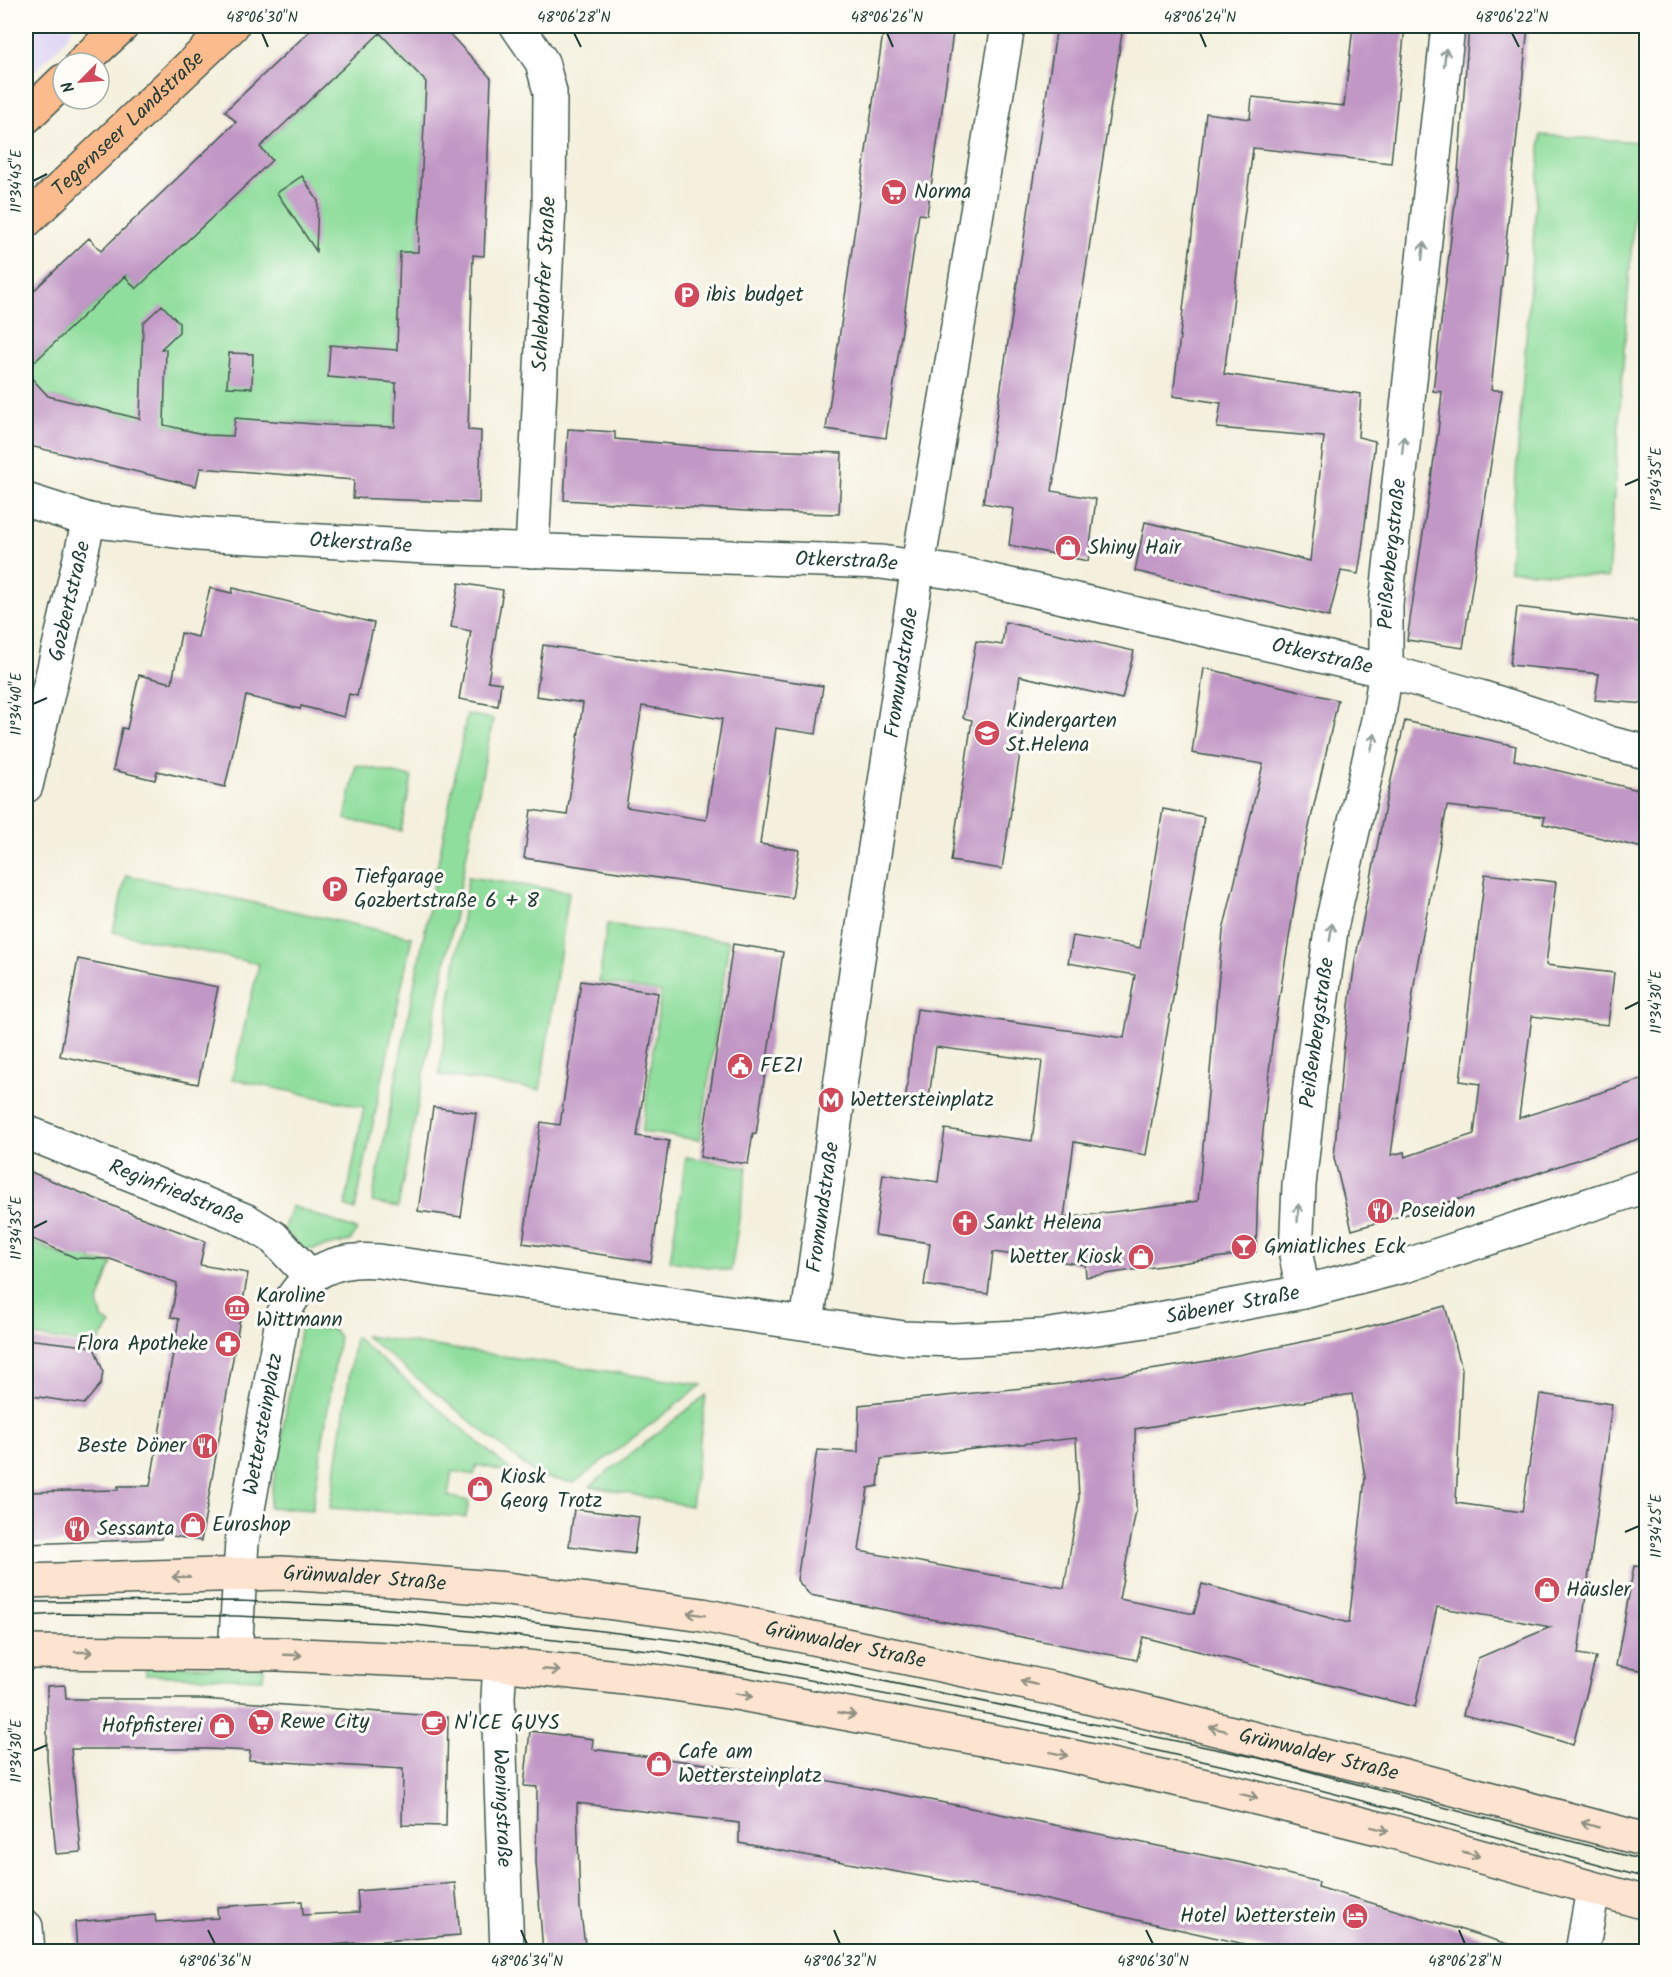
<svg xmlns="http://www.w3.org/2000/svg" width="1672" height="1977" font-family="Kalam,sans-serif">
<style>
.built{fill:#dfd5f5}
.green{fill:#90de9d;stroke:#588e68;stroke-width:1.5}
.building{fill:#c197c5;fill-rule:evenodd}
.lines{fill:none;stroke-linecap:round;stroke-linejoin:round}
.minor-casing{stroke:#3f584d;stroke-width:36}
.secondary-casing{stroke:#3f584d;stroke-width:36}
.trunk-casing{stroke:#3f584d;stroke-width:36}
.minor{stroke:#fff;stroke-width:33}
.secondary{stroke:#fde4d1;stroke-width:33}
.trunk{stroke:#fbbb8d;stroke-width:33}
.tram{stroke:#1f3d34;stroke-width:1.5}
.oneway{stroke:#8f9e9a}
.oneway2{stroke:#8e9082}
.ticks{fill:none;stroke:#1f3d34;stroke-width:2}
.labels{text-anchor:middle;dominant-baseline:central;stroke-width:6;stroke-linejoin:round;paint-order:stroke}
.street-label{font-size:21px;fill:#1f3d34;stroke:#fdfcf7}
.poi-label{font-size:21px;fill:#1f3d34;stroke:#fdfcf7;text-anchor:start}
.neatline{fill:none;stroke:#1f3d34;stroke-width:2}
.ticks-label{font-size:15px;text-anchor:middle;fill:#1f3d34}
</style>
<rect width="100%" height="100%" fill="#fdfcf7"/>
<filter id="ink" filterUnits="userSpaceOnUse"><feTurbulence type="fractalNoise" baseFrequency=".0167" numOctaves="2"/><feDisplacementMap in="SourceGraphic" scale="12" xChannelSelector="R" yChannelSelector="G"/><feConvolveMatrix kernelMatrix="1 2 1 2 8 2 1 2 1" color-interpolation-filters="sRGB"/></filter>
<filter id="wash" filterUnits="userSpaceOnUse"><feTurbulence type="fractalNoise" baseFrequency=".008" numOctaves="4" result="noise"/><feDisplacementMap in="SourceGraphic" scale="24" xChannelSelector="R" yChannelSelector="G"/><feGaussianBlur stdDeviation="1.35" result="paint"/><feColorMatrix in="noise" values="0 0 0 0 0 0 0 0 0 0 0 0 0 0 0 0 0 1.4 0 .05"/><feComposite in="paint" operator="in"/></filter>
<g filter="url(#wash)">
<rect width="100%" height="100%" fill="#f4f0dd"/>
<path class="built" d="M26 26H72V30L61 45 26 79Z"/>
<path class="green" d="M380 33 426 82 418 252H400L395 428 236 419 233 436 207 435 39 394 34 381 26 370 125 276 136 288 260 147Z
M1541 135 1639 142 1608 578 1509 570Z
M467 714 493 719 398 1207 372 1202Z
M356 765 412 777 401 831 345 819Z
M126 875 412 937 355 1210 345 1206 364 1107 232 1079 259 964 113 932Z
M468 877 569 892 540 1090 439 1075Z
M607 924 729 941 700 1140 642 1132 661 992 599 982Z
M686 1157 747 1167 731 1271 670 1261Z
M292 1206 357 1230 350 1241 313 1249H304L283 1230Z
M26 1239 70 1259 75 1248 91 1255 92 1261 112 1263 98 1302 103 1320 111 1324 96 1345 26 1335Z
M301 1325 334 1330 339 1337 312 1510 269 1507Z
M365 1336 702 1385 574 1483 538 1476Z
M355 1337 514 1473 477 1465 474 1475 452 1471 448 1496 469 1501 466 1517 330 1508Z
M706 1395 691 1506 590 1486Z
M145 1665 264 1668 263 1679 146 1675Z"/>
<g id="blocks">
<path class="building" d="M315 26H442L491 78 484 256 473 255 468 430 481 431 479 503 353 498 354 480 200 468 196 486 26 445V372L48 396 140 419 143 323 162 305 179 323V332L161 349H166L164 425 207 435 233 436 235 418 327 425 395 427 396 383 328 377 330 345 397 350 400 252H418L426 82 380 33 260 147 272 160 238 193 136 289 125 276 26 370V298L89 238 101 251 236 122 225 111Z
M884 26H954L927 215 919 214 886 438 826 429Z
M1057 26H1123L1052 491 1096 499 1088 561 1009 545 1014 509 983 503Z
M1353 26H1405L1391 163 1253 148 1224 374 1361 394 1358 437 1375 441 1362 550 1358 574 1341 571 1329 617 1135 571 1145 522 1310 561 1324 437 1217 428 1221 403 1173 396 1206 113 1250 119 1252 97 1344 106Z
M1469 26H1528L1491 390H1502L1463 648 1407 640 1438 432 1442 392 1433 391 1457 186Z
M302 176 318 201 316 251 277 193Z
M229 353 253 354 252 388 227 387Z
M568 429 615 432V439L717 448 842 453 839 514 762 512 564 500Z
M459 583 503 590 488 681 501 683 498 706 459 699 471 631 451 627Z
M210 588 232 593 233 588 374 623 357 696 349 694 344 717 301 706 300 709 246 696 225 787 157 771 155 780 113 770 122 728 127 729 139 675 172 683 181 633 198 637Z
M1517 607 1647 623V704L1595 700 1599 674 1510 665Z
M1005 622 1134 651 1122 699 1020 676 1012 726 1024 727 1002 869 951 861 972 720 963 718 976 641 1002 645Z
M543 645 823 686 816 734 776 728 760 844 799 850 792 898 524 858 531 810 567 815 583 703 536 696ZM642 706 722 719 706 820 626 807Z
M1204 668 1338 700 1302 858 1272 1043 1258 1181 1256 1252 1086 1277 1085 1265 993 1252 988 1294 924 1285 930 1243 875 1235 883 1174 938 1182 945 1129 1032 1141 1042 1061 936 1047 928 1105 905 1102 917 1009 1124 1038 1135 975 1068 963 1073 936 1140 948 1163 809 1204 817 1146 1155 1074 1142 1064 1218 1198 1201 1223 931 1263 764 1192 753Z
M1405 721 1516 746 1514 760 1647 792V849L1543 824 1545 817 1447 806 1416 971 1391 1155 1404 1152 1405 1157 1474 1134 1480 1084 1460 1081 1485 874 1556 882 1546 965 1614 973 1608 1025 1532 1016 1519 1118 1647 1078V1136L1476 1194 1352 1230 1334 1158 1344 1044 1355 961 1386 801Z
M733 944 783 952 756 1134 753 1133 748 1164 700 1157Z
M78 959 218 987 198 1084 60 1056Z
M581 981 658 993 637 1136 669 1141 651 1262 523 1243 541 1122 560 1125Z
M433 1107 476 1113 461 1217 418 1211Z
M26 1170 135 1215 205 1241 200 1265 248 1273 201 1541 162 1534 161 1539 26 1544V1492L118 1490V1486H150L179 1319 171 1317 177 1283 110 1259 76 1258 26 1236Z
M1445 1306 1462 1369 1456 1503 1522 1512 1540 1394 1612 1404 1578 1654 1596 1657 1573 1745 1518 1728 1463 1715 1478 1658 1551 1627 1437 1607 1415 1707 1143 1637 1137 1660 810 1595 797 1580 817 1450 858 1452 859 1405 1061 1384 1214 1360 1345 1333ZM1352 1394 1365 1478 1349 1623 1202 1584 1194 1614 1119 1599 1136 1511 1135 1429ZM1076 1438 1079 1498 1064 1588 859 1551 868 1488 878 1486 881 1459Z
M26 1339 94 1347 103 1371 101 1384 84 1404 26 1395Z
M574 1509 639 1517 634 1554 569 1546Z
M1634 1566 1647 1567V1671L1616 1666Z
M65 1685 66 1699H202L448 1717 446 1826 402 1825 403 1769 249 1760 250 1751 207 1749H71L81 1852 56 1854 47 1759V1686Z
M530 1731 593 1739 592 1749 819 1779 966 1807 1247 1864 1319 1882 1318 1887 1512 1945 1511 1952H1280L1034 1897 739 1843V1823L577 1803 580 1907 586 1952H543L536 1862 537 1787 524 1786Z
M455 1883 460 1935 305 1947V1950L276 1952H77L75 1922 155 1915 156 1922 218 1918 217 1907 302 1901 303 1915 359 1912 357 1891Z"/>
</g>
</g>
<g filter="url(#ink)">
<use href="#blocks" fill-opacity="0" stroke="#3f584d" stroke-width="1.5"/>
<g class="lines">
<defs>
<g id="minor">
<path d="M517 26 542 62 550 92 549 205 532 551"/>
<path id="s1" d="M26 500 89 520 198 534 426 547 881 562 958 573 1386 671 1480 697 1536 715 1609 743 1646 752"/>
<path id="s2" d="M26 786 89 520"/>
<path id="s3" d="M26 1132 247 1221 273 1237 311 1277"/>
<path id="s4" d="M1303 1292 1296 1255 1299 1185 1311 1077 1332 923 1378 720 1386 671V604L1448 26"/>
<path id="s5" d="M807 1323 856 972 918 566 1008 26"/>
<path id="s6" d="M235 1653 242 1542 283 1315C303 1272 333 1257 379 1261L904 1338 953 1340 1043 1336 1159 1319 1303 1292 1408 1265 1646 1186"/>
<path id="s7" d="M500 1664 498 1697 507 1952"/>
<path d="M26 1927 28 1952"/>
<path d="M1582 1952 1593 1889"/>
</g>
<g id="secondary">
<path id="s8" d="M26 1581 281 1573 394 1580 507 1589 703 1615 1059 1690 1405 1776 1646 1840"/>
<path d="M26 1652 278 1654 500 1664 661 1682 741 1694 1052 1752 1220 1789 1386 1830 1646 1903"/>
</g>
<g id="trunk">
<path d="M82 63 122 26"/>
<path d="M26 117 63 81"/>
<path id="s9" d="M26 221 232 26"/>
</g>
</defs>
<use href="#minor" class="minor-casing"/>
<use href="#secondary" class="secondary-casing"/>
<use href="#trunk" class="trunk-casing"/>
<use href="#minor" class="minor"/>
<use href="#secondary" class="secondary"/>
<use href="#trunk" class="trunk"/>
<path class="tram" d="M26 1602 238 1601 355 1606 503 1619 692 1642 1259 1758 1646 1861
M26 1616 59 1614 237 1616 406 1624 658 1651 1034 1723 1255 1773 1412 1814 1646 1878"/>
</g>
<defs><path id="oneway-shaft" d="M-6 0H5M1.5-3L5.5 0L1.5 3" fill="none" stroke-width="1.6" stroke-linecap="round" stroke-linejoin="round" transform="scale(1.5)"/></defs>
<g class="oneway">
<use href="#oneway-shaft" transform="translate(1445 57) rotate(-84)"/>
<use href="#oneway-shaft" transform="translate(1423 251) rotate(-84)"/>
<use href="#oneway-shaft" transform="translate(1403 445) rotate(-84)"/>
<use href="#oneway-shaft" transform="translate(1373 742) rotate(-77)"/>
<use href="#oneway-shaft" transform="translate(1331 932) rotate(-82)"/>
<use href="#oneway-shaft" transform="translate(1298 1213) rotate(-87)"/>
</g>
<g class="oneway2">
<use href="#oneway-shaft" transform="translate(181 1577) rotate(179)"/>
<use href="#oneway-shaft" transform="translate(696 1614) rotate(-171)"/>
<use href="#oneway-shaft" transform="translate(84 1652)"/>
<use href="#oneway-shaft" transform="translate(293 1655) rotate(2)"/>
<use href="#oneway-shaft" transform="translate(551 1670) rotate(6)"/>
<use href="#oneway-shaft" transform="translate(1029 1683) rotate(-168)"/>
<use href="#oneway-shaft" transform="translate(744 1695) rotate(10)"/>
<use href="#oneway-shaft" transform="translate(847 1714) rotate(10)"/>
<use href="#oneway-shaft" transform="translate(1218 1729) rotate(-166)"/>
<use href="#oneway-shaft" transform="translate(1059 1754) rotate(12)"/>
<use href="#oneway-shaft" transform="translate(1249 1796) rotate(14)"/>
<use href="#oneway-shaft" transform="translate(1590 1825) rotate(-164)"/>
<use href="#oneway-shaft" transform="translate(1380 1829) rotate(14)"/>
<use href="#oneway-shaft" transform="translate(1471 1854) rotate(16)"/>
</g>
</g>
<path class="ticks" d="M262 33 268 47M574 33 581 47M887 33 893 47M1200 33 1206 47M1512 33 1519 47M33 181 47 174M1625 485 1639 479M33 704 47 698M1625 1009 1639 1002M33 1228 47 1221M1625 1532 1639 1526M33 1751 47 1745M208 1930 215 1944M521 1930 527 1944M834 1930 840 1944M1146 1930 1153 1944M1459 1930 1465 1944"/>
<defs>
<symbol id="supermarket-disc" viewBox="-11 -11 22 22"><circle r="9.5" fill="#d1495b" stroke="#fdfcf7"/><path d="M-6-5.5h2.5l.6 2H6L4.5 2H-2.5L-4.4-4H-6ZM-1.5 3.2a1.3 1.3 0 1 0 .1 0ZM3 3.2a1.3 1.3 0 1 0 .1 0Z" fill="#fff"/></symbol>
<symbol id="parking-disc" viewBox="-11 -11 22 22"><circle r="9.5" fill="#d1495b" stroke="#fdfcf7"/><path d="M-3.5-5.5H1a3.5 3.5 0 0 1 0 7H-1V5.5H-3.5ZM-1-3.4V-.6H.8a1.4 1.4 0 0 0 0-2.8Z" fill="#fff"/></symbol>
<symbol id="shop-disc" viewBox="-11 -11 22 22"><circle r="9.5" fill="#d1495b" stroke="#fdfcf7"/><path d="M-5-2.5h2.3a2.7 3.5 0 0 1 5.4 0H5L5.5 6h-11ZM-1.5-2.5h3a1.5 2.3 0 0 0-3 0Z" fill="#fff"/></symbol>
<symbol id="school-disc" viewBox="-11 -11 22 22"><circle r="9.5" fill="#d1495b" stroke="#fdfcf7"/><path d="M0-5L7-2L0 1L-7-2ZM-4 1L0 2.5L4 1V4Q0 6-4 4Z" fill="#fff"/></symbol>
<symbol id="civic-disc" viewBox="-11 -11 22 22"><circle r="9.5" fill="#d1495b" stroke="#fdfcf7"/><path d="M-.6-6.5H3V-4.5H.6V-3L4-1V1h2V6H-6V1h2V-1L-.6-3ZM-1.2 2.5V6h2.4V2.5Z" fill="#fff"/></symbol>
<symbol id="metro-disc" viewBox="-11 -11 22 22"><circle r="9.5" fill="#d1495b" stroke="#fdfcf7"/><path d="M-5.5 5V-5H-3L0 0L3-5H5.5V5H3V-.5L0 4L-3-.5V5Z" fill="#fff"/></symbol>
<symbol id="restaurant-disc" viewBox="-11 -11 22 22"><circle r="9.5" fill="#d1495b" stroke="#fdfcf7"/><path d="M-5-6h1v4h1v-4h1v4h1v-4h1v5L-1.5 .5V6h-2V.5L-5-1ZM5-6V6H3V1.5H1.5Q1.5-4 5-6Z" fill="#fff"/></symbol>
<symbol id="church-disc" viewBox="-11 -11 22 22"><circle r="9.5" fill="#d1495b" stroke="#fdfcf7"/><path d="M-1.2-6h2.4v3.5h3.3v2.4h-3.3V6h-2.4V-.1h-3.3v-2.4h3.3Z" fill="#fff"/></symbol>
<symbol id="bar-disc" viewBox="-11 -11 22 22"><circle r="9.5" fill="#d1495b" stroke="#fdfcf7"/><path d="M-6-5H6L.8 .8V4.5H3.5V6h-7V4.5H-.8V.8Z" fill="#fff"/></symbol>
<symbol id="museum-disc" viewBox="-11 -11 22 22"><circle r="9.5" fill="#d1495b" stroke="#fdfcf7"/><path d="M0-6L6-3V-2H-6V-3ZM-5-1h2V3h-2ZM-1-1h2V3h-2ZM3-1h2V3H3ZM-6 4H6V6H-6Z" fill="#fff"/></symbol>
<symbol id="pharmacy-disc" viewBox="-11 -11 22 22"><circle r="9.5" fill="#d1495b" stroke="#fdfcf7"/><path d="M-2-6h4v4h4v4h-4v4h-4v-4h-4v-4h4Z" fill="#fff"/></symbol>
<symbol id="cafe-disc" viewBox="-11 -11 22 22"><circle r="9.5" fill="#d1495b" stroke="#fdfcf7"/><path d="M-5.5-4.5H6V0H3Q3 3.5 0 3.5H-2.5Q-5.5 3.5-5.5 0ZM3-3.2v2h1.7v-2ZM-6 4.5H4V6H-6Z" fill="#fff"/></symbol>
<symbol id="hotel-disc" viewBox="-11 -11 22 22"><circle r="9.5" fill="#d1495b" stroke="#fdfcf7"/><path d="M-6-4.5h1.5V1H6V5H4.5V3h-9V5H-6ZM-4 0a1.8 1.8 0 1 1 3.6 0ZM.5 0V-2.5h3Q6-2.5 6 0Z" fill="#fff"/></symbol>
</defs>
<g fill-rule="evenodd">
<use href="#supermarket-disc" x="879" y="177" width="30" height="30"/>
<use href="#parking-disc" x="672" y="280" width="30" height="30"/>
<use href="#shop-disc" x="1053" y="533" width="30" height="30"/>
<use href="#school-disc" x="972" y="718" width="30" height="30"/>
<use href="#parking-disc" x="320" y="874" width="30" height="30"/>
<use href="#civic-disc" x="725" y="1051" width="30" height="30"/>
<use href="#metro-disc" x="816" y="1085" width="30" height="30"/>
<use href="#restaurant-disc" x="1365" y="1196" width="30" height="30"/>
<use href="#church-disc" x="950" y="1208" width="30" height="30"/>
<use href="#bar-disc" x="1229" y="1232" width="30" height="30"/>
<use href="#shop-disc" x="1126" y="1242" width="30" height="30"/>
<use href="#museum-disc" x="222" y="1293" width="30" height="30"/>
<use href="#pharmacy-disc" x="213" y="1329" width="30" height="30"/>
<use href="#restaurant-disc" x="190" y="1431" width="30" height="30"/>
<use href="#shop-disc" x="465" y="1474" width="30" height="30"/>
<use href="#shop-disc" x="178" y="1510" width="30" height="30"/>
<use href="#restaurant-disc" x="62" y="1514" width="30" height="30"/>
<use href="#shop-disc" x="1532" y="1575" width="30" height="30"/>
<use href="#supermarket-disc" x="246" y="1707" width="30" height="30"/>
<use href="#cafe-disc" x="419" y="1708" width="30" height="30"/>
<use href="#shop-disc" x="207" y="1711" width="30" height="30"/>
<use href="#shop-disc" x="644" y="1749" width="30" height="30"/>
<use href="#hotel-disc" x="1340" y="1901" width="30" height="30"/>
</g>
<g class="labels">
<g class="street-label">
<text stroke="none"><textPath href="#s9" startOffset="141">Tegernseer Landstraße</textPath></text>
<text transform="translate(545 284) rotate(-87)">Schlehdorfer Straße</text>
<text stroke="none"><textPath href="#s1" startOffset="339">Otkerstraße</textPath></text>
<text stroke="none"><textPath href="#s4" startOffset="747">Peißenbergstraße</textPath></text>
<text stroke="none"><textPath href="#s1" startOffset="825">Otkerstraße</textPath></text>
<text stroke="none"><textPath href="#s2" startOffset="190">Gozbertstraße</textPath></text>
<text stroke="none"><textPath href="#s1" startOffset="1311">Otkerstraße</textPath></text>
<text stroke="none"><textPath href="#s5" startOffset="657">Fromundstraße</textPath></text>
<text stroke="none"><textPath href="#s4" startOffset="261">Peißenbergstraße</textPath></text>
<text stroke="none"><textPath href="#s3" startOffset="162">Reginfriedstraße</textPath></text>
<text stroke="none"><textPath href="#s5" startOffset="117">Fromundstraße</textPath></text>
<text stroke="none"><textPath href="#s6" startOffset="1323">Säbener Straße</textPath></text>
<text stroke="none"><textPath href="#s6" startOffset="231">Wettersteinplatz</textPath></text>
<text stroke="none"><textPath href="#s8" startOffset="339">Grünwalder Straße</textPath></text>
<text stroke="none"><textPath href="#s8" startOffset="825">Grünwalder Straße</textPath></text>
<text stroke="none"><textPath href="#s8" startOffset="1311">Grünwalder Straße</textPath></text>
<text stroke="none"><textPath href="#s7" startOffset="144">Weningstraße</textPath></text>
</g>
<g class="poi-label">
<text x="914" y="192">Norma</text>
<text x="706" y="295">ibis budget</text>
<text x="1088" y="548">Shiny Hair</text>
<text x="1006" y="721">Kindergarten<tspan x="1006" dy="24">St.Helena</tspan></text>
<text x="354" y="877">Tiefgarage<tspan x="354" dy="24">Gozbertstraße 6 + 8</tspan></text>
<text x="760" y="1066">FEZI</text>
<text x="850" y="1100">Wettersteinplatz</text>
<text x="1400" y="1211">Poseidon</text>
<text x="984" y="1223">Sankt Helena</text>
<text x="1264" y="1247">Gmiatliches Eck</text>
<text x="1122" y="1257" text-anchor="end">Wetter Kiosk</text>
<text x="256" y="1296">Karoline<tspan x="256" dy="24">Wittmann</tspan></text>
<text x="208" y="1344" text-anchor="end">Flora Apotheke</text>
<text x="186" y="1446" text-anchor="end">Beste Döner</text>
<text x="500" y="1477">Kiosk<tspan x="500" dy="24">Georg Trotz</tspan></text>
<text x="212" y="1525">Euroshop</text>
<text x="97" y="1529">Sessanta</text>
<text x="1566" y="1590">Häusler</text>
<text x="280" y="1722">Rewe City</text>
<text x="454" y="1723">N'ICE GUYS</text>
<text x="202" y="1726" text-anchor="end">Hofpfisterei</text>
<text x="678" y="1752">Cafe am<tspan x="678" dy="24">Wettersteinplatz</tspan></text>
<text x="1336" y="1916" text-anchor="end">Hotel Wetterstein</text>
</g>
</g>
<rect width="1672" height="1977" fill="none" stroke="#fdfcf7" stroke-width="66"/>
<g transform="translate(81 81) rotate(245)"><circle r="28" fill="#fdfcf7" stroke="#a4b0a9" stroke-width="1.5"/>
<path d="M0-4.5L10 22L0 15L-10 22Z" fill="#d1495b"/>
<text y="-9" font-size="16" font-weight="bold" text-anchor="middle" fill="#1f3d34">N</text>
</g>
<rect x="33" y="33" width="1606" height="1911" class="neatline"/>
<g class="ticks-label">
<text x="262" y="22">48°06'30"N</text>
<text x="574" y="22">48°06'28"N</text>
<text x="887" y="22">48°06'26"N</text>
<text x="1200" y="22">48°06'24"N</text>
<text x="1512" y="22">48°06'22"N</text>
<text transform="translate(16 181) rotate(-90)" y="5">11°34'45"E</text>
<text transform="translate(1656 479) rotate(-90)" y="5">11°34'35"E</text>
<text transform="translate(16 704) rotate(-90)" y="5">11°34'40"E</text>
<text transform="translate(1656 1002) rotate(-90)" y="5">11°34'30"E</text>
<text transform="translate(16 1228) rotate(-90)" y="5">11°34'35"E</text>
<text transform="translate(1656 1526) rotate(-90)" y="5">11°34'25"E</text>
<text transform="translate(16 1751) rotate(-90)" y="5">11°34'30"E</text>
<text x="215" y="1966">48°06'36"N</text>
<text x="527" y="1966">48°06'34"N</text>
<text x="840" y="1966">48°06'32"N</text>
<text x="1153" y="1966">48°06'30"N</text>
<text x="1465" y="1966">48°06'28"N</text>
</g>
</svg>
